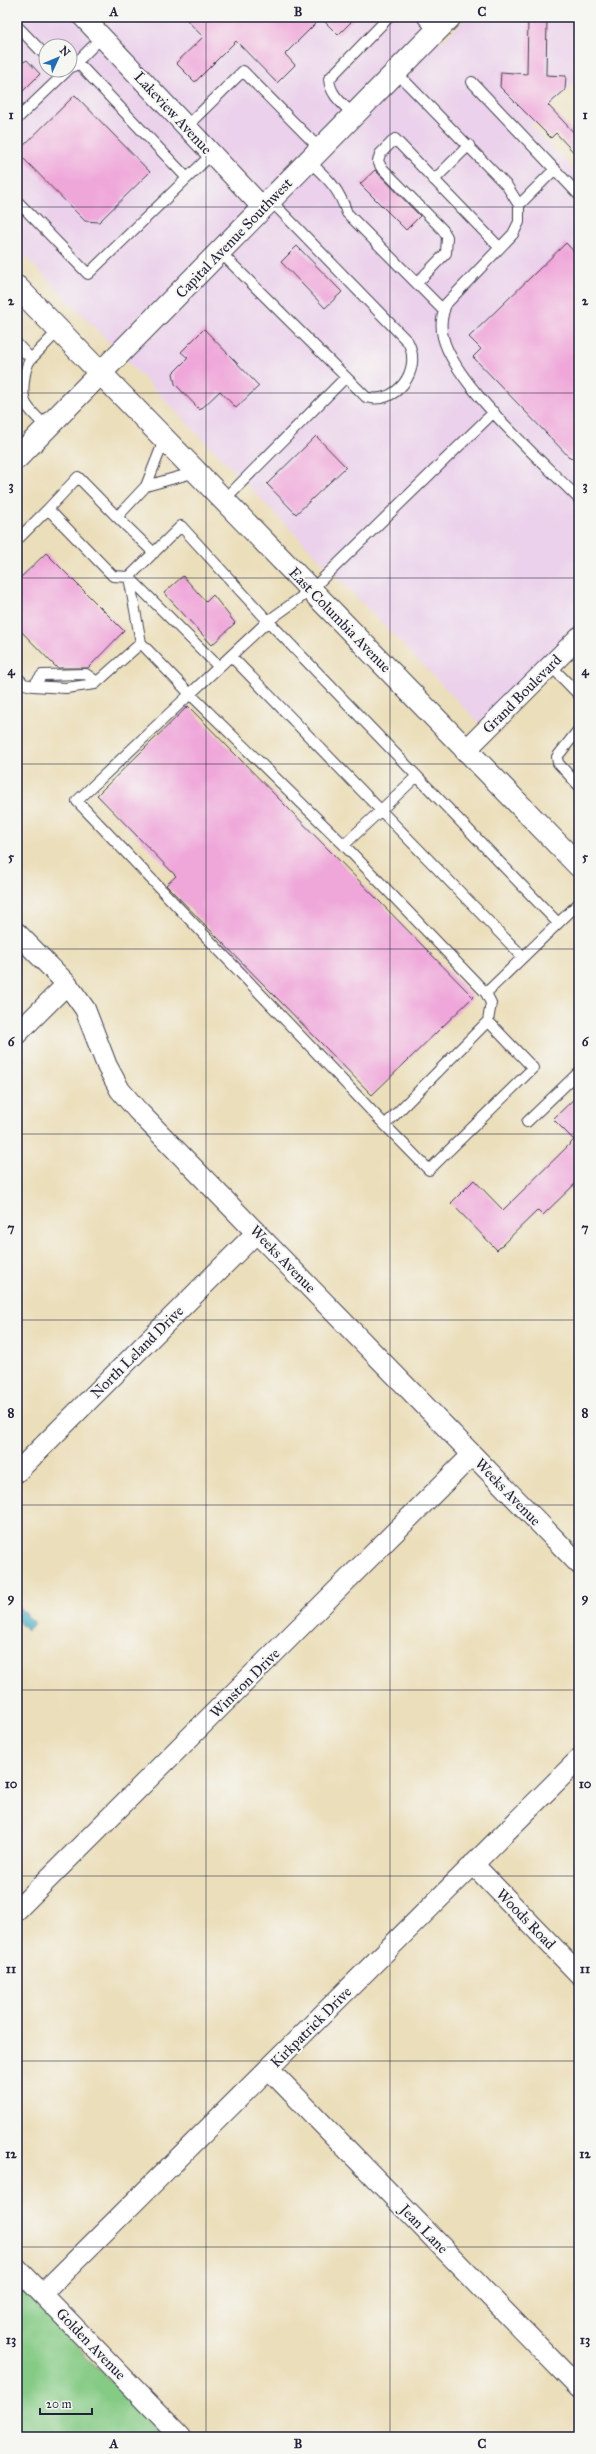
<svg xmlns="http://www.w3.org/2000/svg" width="596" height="2454" font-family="'IM FELL Great Primer',serif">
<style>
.built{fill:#ebd1eb;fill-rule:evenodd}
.green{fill:#86cb85;stroke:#547660}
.water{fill:#3fa9bf;stroke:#30667d}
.building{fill:#efa6d9}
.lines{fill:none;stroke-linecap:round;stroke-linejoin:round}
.service-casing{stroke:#403e4e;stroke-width:12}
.minor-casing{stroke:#403e4e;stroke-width:22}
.secondary-casing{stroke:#403e4e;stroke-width:24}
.primary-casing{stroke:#403e4e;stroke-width:24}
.service{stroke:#fff;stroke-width:10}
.minor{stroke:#fff;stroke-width:20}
.secondary{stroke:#fff;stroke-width:22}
.primary{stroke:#fff;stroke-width:22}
.grid{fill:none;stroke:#22223b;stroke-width:1;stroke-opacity:0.55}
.labels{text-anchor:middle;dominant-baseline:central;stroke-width:4;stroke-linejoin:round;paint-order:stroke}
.street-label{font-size:15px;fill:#22223b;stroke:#f6f6f2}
.neatline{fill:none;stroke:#22223b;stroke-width:1.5}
.grid-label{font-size:13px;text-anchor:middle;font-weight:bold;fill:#22223b}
</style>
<rect width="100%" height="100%" fill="#f6f6f2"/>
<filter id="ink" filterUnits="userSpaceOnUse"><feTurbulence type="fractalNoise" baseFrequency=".025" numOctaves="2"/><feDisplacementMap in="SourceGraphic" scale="8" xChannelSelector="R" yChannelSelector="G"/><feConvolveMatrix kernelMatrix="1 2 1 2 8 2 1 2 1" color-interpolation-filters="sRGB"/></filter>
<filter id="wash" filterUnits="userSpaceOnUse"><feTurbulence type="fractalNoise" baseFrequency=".012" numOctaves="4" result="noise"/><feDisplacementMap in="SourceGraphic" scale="16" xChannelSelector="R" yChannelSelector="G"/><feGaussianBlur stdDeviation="0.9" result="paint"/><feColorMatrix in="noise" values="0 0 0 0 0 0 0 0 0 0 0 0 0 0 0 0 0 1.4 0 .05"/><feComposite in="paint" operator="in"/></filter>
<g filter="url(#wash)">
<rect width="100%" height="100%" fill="#ebdeba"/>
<path class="built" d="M17 17H87L100 30 113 17H417L442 42 467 17H579V78L531 126 579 175V623L479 723 17 248ZM46 46H70V70H46Z"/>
<path class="green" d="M17 2285 165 2437H17Z"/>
<path class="water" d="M17 1605 35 1623 27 1631 17 1621Z"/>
<g id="blocks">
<path class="building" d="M184 17H356L338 35 321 18 285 54 295 65 277 83 236 41 195 82 176 63 203 37Z
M528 17H547L546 75 566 76 565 90 548 105 579 138V158L556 133 551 138 500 87 501 72 527 74Z
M17 54 24 62 27 60 40 74 17 97Z
M75 95 150 172 99 222 85 221 17 152Z
M375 170 420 216 406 230 360 184Z
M566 243 579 257V451L571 459 473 357 481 349 469 337Z
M297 246 342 292 325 308 281 262Z
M204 329 259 386 236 408 220 391 200 410 175 384 173 373 188 358 181 352Z
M316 436 346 467 296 514 267 484Z
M46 553 124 631 88 668H57L17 627V581Z
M183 576 206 602 213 595 235 623 212 645 164 593Z
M188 706 473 997 372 1095 166 885 176 876 97 795Z
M579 1094V1180L543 1215 538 1210 497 1250 451 1203 474 1180 503 1210 574 1140 553 1119Z"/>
</g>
</g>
<g filter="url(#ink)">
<use href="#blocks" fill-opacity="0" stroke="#403e4e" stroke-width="1"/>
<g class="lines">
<defs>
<path id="service" d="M17 26 46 56
M77 62 187 178
M72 67 102 37
M396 72 507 186 519 205V222L513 234 446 304C442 316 440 325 443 337 454 384 543 462 579 499
M472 82 579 195
M354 115C343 104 330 95 329 79L389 17
M17 119 68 70
M186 127 243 71 320 149
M309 161C329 180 338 187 347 213L444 311
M434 180 469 145
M17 201 88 274 212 154
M519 205 555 169
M220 252 366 397C395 406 423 371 408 342L271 201
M417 283 446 253 447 237 443 230 381 167 378 161 380 154 395 139 500 248
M17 344 31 359C24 367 21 394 26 404 31 413 41 421 48 428
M31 359 59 330
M494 412 311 590 268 621 190 694 344 845 486 993 579 903
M165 438 146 486 117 517 78 477 48 509 113 576 129 577 219 667
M146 486 196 472
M224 500 346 377
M117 517 154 553
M17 540 48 509
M129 577 181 526 268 621 558 923
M141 643 190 694 77 801 385 1125 488 1021 491 1003 486 993
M231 656 523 957
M551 666 579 695
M17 677 24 684 33 686 66 688 95 684 141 643 129 577
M33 686 42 675 86 674 97 682
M579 729 557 757 558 763 579 786
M344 845 417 776
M527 1122 579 1072
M385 1125 429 1170 533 1068 488 1021"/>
<path id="minor" d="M83 17 263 208
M428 17 439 28
M465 751 579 637
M17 933 67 984 85 1009 107 1066 120 1090 137 1110 579 1564
M17 1034 67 984
M17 1472 257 1232
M473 1864 579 1974
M17 1910 472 1455
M269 2069 579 2388
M17 2268 181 2437
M42 2294 579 1759"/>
<path id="secondary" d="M17 458 450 17"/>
<path id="primary" d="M17 287 579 866"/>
</defs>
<use href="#service" class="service-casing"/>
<use href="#minor" class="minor-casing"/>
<use href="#secondary" class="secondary-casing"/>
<use href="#primary" class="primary-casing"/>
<use href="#service" class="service"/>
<use href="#minor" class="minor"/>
<use href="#secondary" class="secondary"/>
<use href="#primary" class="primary"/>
</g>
</g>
<path class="grid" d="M206 17V2437M390 17V2437M17 207H579M17 393H579M17 578H579M17 764H579M17 949H579M17 1134H579M17 1320H579M17 1505H579M17 1690H579M17 1876H579M17 2061H579M17 2247H579"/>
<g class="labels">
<g class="street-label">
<text transform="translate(173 113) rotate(47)">Lakeview Avenue</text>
<text transform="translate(234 238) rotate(-46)">Capital Avenue Southwest</text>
<text transform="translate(340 620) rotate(46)">East Columbia Avenue</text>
<text transform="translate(522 694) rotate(-45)">Grand Boulevard</text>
<text transform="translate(283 1259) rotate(46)">Weeks Avenue</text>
<text transform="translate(137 1352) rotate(-45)">North Leland Drive</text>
<text transform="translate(508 1492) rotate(46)">Weeks Avenue</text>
<text transform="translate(245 1683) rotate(-45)">Winston Drive</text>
<text transform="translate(526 1919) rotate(46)">Woods Road</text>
<text transform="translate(311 2027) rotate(-45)">Kirkpatrick Drive</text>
<text transform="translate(424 2229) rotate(46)">Jean Lane</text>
<text transform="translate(91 2344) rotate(46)">Golden Avenue</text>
</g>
</g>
<rect width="596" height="2454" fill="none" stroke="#f6f6f2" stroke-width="44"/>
<g transform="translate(58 58) rotate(46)"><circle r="19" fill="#f6f6f2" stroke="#a1a1a9"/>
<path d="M0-3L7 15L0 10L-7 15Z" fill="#1f6fb2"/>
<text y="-6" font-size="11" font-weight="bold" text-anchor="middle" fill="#22223b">N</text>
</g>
<path d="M40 2408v6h52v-6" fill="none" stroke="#22223b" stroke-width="2"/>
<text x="46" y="2408" font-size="12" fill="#22223b" stroke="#f6f6f2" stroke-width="3" paint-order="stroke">20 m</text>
<rect x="22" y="22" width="552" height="2410" class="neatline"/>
<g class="grid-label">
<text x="114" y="16">A</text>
<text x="298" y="16">B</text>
<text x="482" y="16">C</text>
<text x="11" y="119">1</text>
<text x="585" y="119">1</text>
<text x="11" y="305">2</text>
<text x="585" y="305">2</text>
<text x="11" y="490">3</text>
<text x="585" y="490">3</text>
<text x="11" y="675">4</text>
<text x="585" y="675">4</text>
<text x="11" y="861">5</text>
<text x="585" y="861">5</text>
<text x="11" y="1046">6</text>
<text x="585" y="1046">6</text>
<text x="11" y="1232">7</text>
<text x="585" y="1232">7</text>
<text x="11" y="1417">8</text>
<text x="585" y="1417">8</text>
<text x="11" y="1602">9</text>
<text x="585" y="1602">9</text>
<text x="11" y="1788">10</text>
<text x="585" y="1788">10</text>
<text x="11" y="1973">11</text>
<text x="585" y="1973">11</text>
<text x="11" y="2158">12</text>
<text x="585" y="2158">12</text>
<text x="11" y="2344">13</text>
<text x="585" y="2344">13</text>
<text x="114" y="2448">A</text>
<text x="298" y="2448">B</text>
<text x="482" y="2448">C</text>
</g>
</svg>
